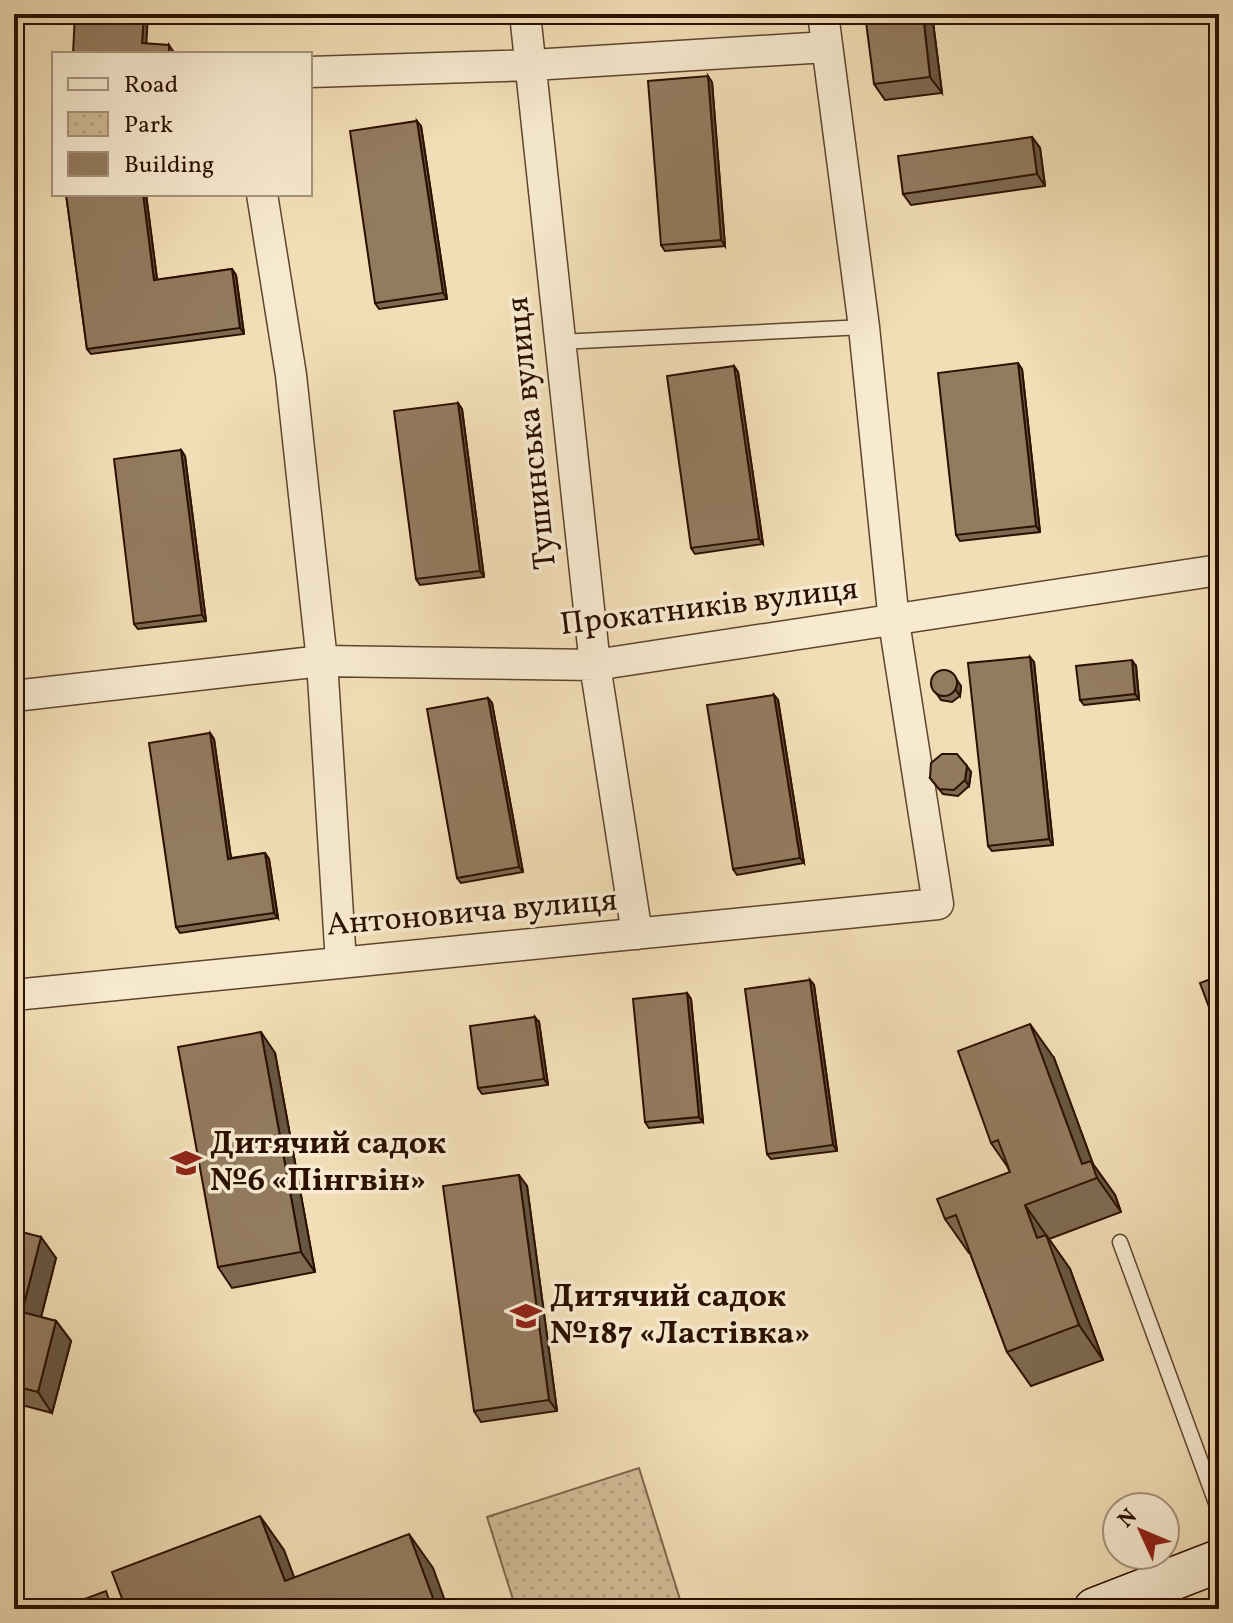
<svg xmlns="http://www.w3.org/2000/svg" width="1233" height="1623" font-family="Vollkorn,serif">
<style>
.park{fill:url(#park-dots);stroke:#7e664c;stroke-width:2}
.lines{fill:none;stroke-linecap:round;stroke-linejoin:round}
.lane-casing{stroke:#5e442e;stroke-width:17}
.street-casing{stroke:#5e442e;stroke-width:33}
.secondary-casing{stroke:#2c1000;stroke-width:45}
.lane{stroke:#f7ead0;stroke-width:14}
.street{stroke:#f7ead0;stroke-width:30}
.secondary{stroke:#f7ead0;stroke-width:42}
.wall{fill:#7e6a52;stroke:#2c1000;stroke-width:2}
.shaded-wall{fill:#675642;stroke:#2c1000;stroke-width:2}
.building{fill:#937b5f;stroke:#2c1000;stroke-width:2}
.labels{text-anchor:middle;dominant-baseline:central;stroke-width:7;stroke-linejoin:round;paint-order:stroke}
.street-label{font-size:32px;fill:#2c1000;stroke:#f7ead0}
.poi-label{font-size:32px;font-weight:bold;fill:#2c1000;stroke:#f7ead0;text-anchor:start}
</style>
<defs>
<pattern id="park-dots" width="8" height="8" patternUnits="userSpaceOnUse" patternTransform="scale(2)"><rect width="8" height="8" fill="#d0bb97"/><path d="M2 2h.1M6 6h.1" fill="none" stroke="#b3a080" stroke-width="1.8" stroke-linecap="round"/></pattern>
</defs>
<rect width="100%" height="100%" fill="#f2deb6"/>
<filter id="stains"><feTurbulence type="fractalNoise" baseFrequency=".0025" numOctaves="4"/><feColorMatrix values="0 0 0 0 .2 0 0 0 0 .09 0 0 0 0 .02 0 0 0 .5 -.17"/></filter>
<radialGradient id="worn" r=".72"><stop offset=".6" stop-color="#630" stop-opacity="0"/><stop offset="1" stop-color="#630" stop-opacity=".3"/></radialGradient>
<path class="park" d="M639 1468 683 1609H516L487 1517Z"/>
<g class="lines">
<defs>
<path id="lane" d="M559 342 864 327
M1120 1242 1219 1511"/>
<path id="street" d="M525 14 595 665 637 934
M310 72 532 65 827 47
M262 194 291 375 322 661 341 963
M14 696 322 661 595 665 1219 570
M14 995 938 904 894 622 864 327 823 14"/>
<path id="secondary" d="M1095 1609 1219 1561"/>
</defs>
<use href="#lane" class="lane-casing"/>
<use href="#street" class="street-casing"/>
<use href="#secondary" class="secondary-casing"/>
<use href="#lane" class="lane"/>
<use href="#street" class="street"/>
<use href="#secondary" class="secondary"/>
</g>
<path class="wall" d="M932 14 942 93 885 100 874 84Z
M712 82 725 246 665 251 661 245Z
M421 126 447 299 379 309 375 303Z
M1032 137 1040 148 1045 186 911 205 903 194Z
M66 194H146L157 280 232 269 236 275 244 334 91 354 87 349Z
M734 366 738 372 763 544 695 554 691 548Z
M1022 369 1040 532 960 541 956 535Z
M458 403 462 409 484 577 420 585 416 579Z
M181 450 185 456 206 621 138 629 134 624Z
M1034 662 1053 845 992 851 988 846Z
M1136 666 1139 699 1084 705 1080 700Z
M961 686 960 696 952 702 941 700 932 687Z
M774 695 778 700 804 863 737 875 733 869Z
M488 698 492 703 523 872 461 883 457 878Z
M210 733 214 739 231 858 265 853 269 859 278 918 180 933 176 927Z
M971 772 969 786 958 796 943 794 930 778Z
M810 980 814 985 837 1151 771 1159 767 1154Z
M687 993 691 999 703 1122 649 1128 645 1122Z
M539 1022 548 1085 482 1094 478 1088Z
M275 1053 315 1272 232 1288 218 1267Z
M1054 1058 1093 1164 1115 1195 1121 1212 1049 1239 1070 1269 1103 1360 1031 1386 1007 1352 970 1253H969L945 1219 1010 1172 1007 1166 991 1143Z
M527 1186 557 1411 481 1422 474 1411Z
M14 1230 56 1258 41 1317 56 1321 71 1341 52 1413 14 1403Z"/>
<path class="shaded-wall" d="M144 14H148L146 49 142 43Z
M923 14H932L942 93 930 77Z
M169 45 173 51V54H169Z
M708 76 712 82 725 246 721 240Z
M417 121 421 126 447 299 443 293Z
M1032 137 1040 148 1045 186 1037 174Z
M143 194H146L158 286 154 280Z
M232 269 236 275 244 334 240 328Z
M1018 363 1022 369 1040 532 1036 526Z
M734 366 738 372 763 544 759 539Z
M458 403 462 409 484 577 480 571Z
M181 450 185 456 206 621 202 615Z
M1030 657 1034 662 1053 845 1049 839Z
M1132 660 1136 666 1139 699 1135 694Z
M957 680 961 686 960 696 956 690Z
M774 695 778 700 804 863 800 858Z
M488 698 492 703 523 872 519 867Z
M210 733 214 739 232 865 228 859Z
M967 766 971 772 969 786 965 780Z
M265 853 269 859 278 918 274 913Z
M810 980 814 985 837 1151 833 1145Z
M687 993 691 999 703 1122 699 1117Z
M535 1017 539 1022 548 1085 544 1079Z
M1030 1024 1054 1058 1093 1164 1115 1195 1121 1212 1097 1178 1082 1164Z
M261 1032 275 1053 315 1272 301 1252Z
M519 1175 527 1186 557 1411 549 1400Z
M1025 1205 1070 1269 1103 1360 1079 1325 1037 1238Z
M41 1237 56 1258 37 1333 22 1312Z
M56 1321 71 1341 52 1413 38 1392Z
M260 1516 284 1550 306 1609 285 1581Z
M409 1534 433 1568 448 1609H437Z"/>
<path class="building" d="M75 14H144L142 43 169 45V54H73Z
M865 14H923L930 77 874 84Z
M708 76 721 240 661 245 648 81Z
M417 121 443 293 375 303 350 131Z
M1032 137 1037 174 903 194 898 156Z
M66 194H143L154 280 232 269 240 328 87 349Z
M1018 363 1036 526 956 535 938 373Z
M734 366 759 539 691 548 667 376Z
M458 403 480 571 416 579 394 411Z
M181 450 202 615 134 624 114 459Z
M1030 657 1049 839 988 846 968 663Z
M1132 660 1135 694 1080 700 1076 666Z
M931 683a13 13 0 1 1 26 0a13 13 0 1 1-26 0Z
M774 695 800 858 733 869 707 705Z
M488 698 519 867 457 878 427 709Z
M210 733 228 859 265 853 274 913 176 927 149 743Z
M942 754H957L967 766 965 780 954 790 939 789 930 778 931 763Z
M1219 976V1034L1200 983Z
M810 980 833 1145 767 1154 745 989Z
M687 993 699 1117 645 1122 633 999Z
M535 1017 544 1079 478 1088 470 1026Z
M1030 1024 1082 1164 1091 1161 1097 1178 1025 1205 1037 1238 1046 1235 1079 1325 1007 1352 956 1215 945 1219 937 1199 1010 1172 998 1140 991 1143 958 1051Z
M261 1032 301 1252 218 1267 178 1047Z
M519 1175 549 1400 474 1411 443 1186Z
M14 1230 41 1237 22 1312 56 1321 38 1392 14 1386Z
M260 1516 285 1581 409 1534 437 1609H126L112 1572Z
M106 1591 112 1609H58Z"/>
<defs>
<symbol id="school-bare" viewBox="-9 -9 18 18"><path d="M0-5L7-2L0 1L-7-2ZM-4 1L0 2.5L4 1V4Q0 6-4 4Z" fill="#8f2418" stroke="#f7ead0" stroke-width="2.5" paint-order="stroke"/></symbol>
</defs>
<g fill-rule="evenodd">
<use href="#school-bare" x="164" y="1141" width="44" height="44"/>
<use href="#school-bare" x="504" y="1294" width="44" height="44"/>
</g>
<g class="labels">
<g class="street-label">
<text transform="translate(533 433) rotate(-96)">Тушинська вулиця</text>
<text transform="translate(709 608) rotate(-7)">Прокатників вулиця</text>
<text transform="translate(472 914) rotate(-5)">Антоновича вулиця</text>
</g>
<g class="poi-label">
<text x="210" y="1145">Дитячий садок<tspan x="210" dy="37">№6 «Пінгвін»</tspan></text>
<text x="550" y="1298">Дитячий садок<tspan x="550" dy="37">№187 «Ластівка»</tspan></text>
</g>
</g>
<rect width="1233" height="1623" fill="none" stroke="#f2deb6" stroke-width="48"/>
<rect x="16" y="16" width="1201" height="1591" fill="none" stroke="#2c1000" stroke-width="4"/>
<rect x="24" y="24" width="1185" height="1575" fill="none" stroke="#2c1000" stroke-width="2"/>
<rect x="52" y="52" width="260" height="144" fill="#f7ead0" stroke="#a6937d" stroke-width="2"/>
<rect x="68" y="78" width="40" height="12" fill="#f7ead0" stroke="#a6937d" stroke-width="2"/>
<text x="124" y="92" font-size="24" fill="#2c1000">Road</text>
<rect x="68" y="112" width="40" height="24" fill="url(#park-dots)" stroke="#a6937d" stroke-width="2"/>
<text x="124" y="132" font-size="24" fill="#2c1000">Park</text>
<rect x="68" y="152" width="40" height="24" fill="#937b5f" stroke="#a6937d" stroke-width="2"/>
<text x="124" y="172" font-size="24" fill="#2c1000">Building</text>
<g transform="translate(1141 1531) rotate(314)"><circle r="38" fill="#f7ead0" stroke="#a6937d" stroke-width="2"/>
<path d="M0-6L14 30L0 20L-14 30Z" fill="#8f2418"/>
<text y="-12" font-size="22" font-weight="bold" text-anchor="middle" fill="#2c1000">N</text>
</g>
<rect width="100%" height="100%" filter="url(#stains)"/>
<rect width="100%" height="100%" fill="url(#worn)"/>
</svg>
